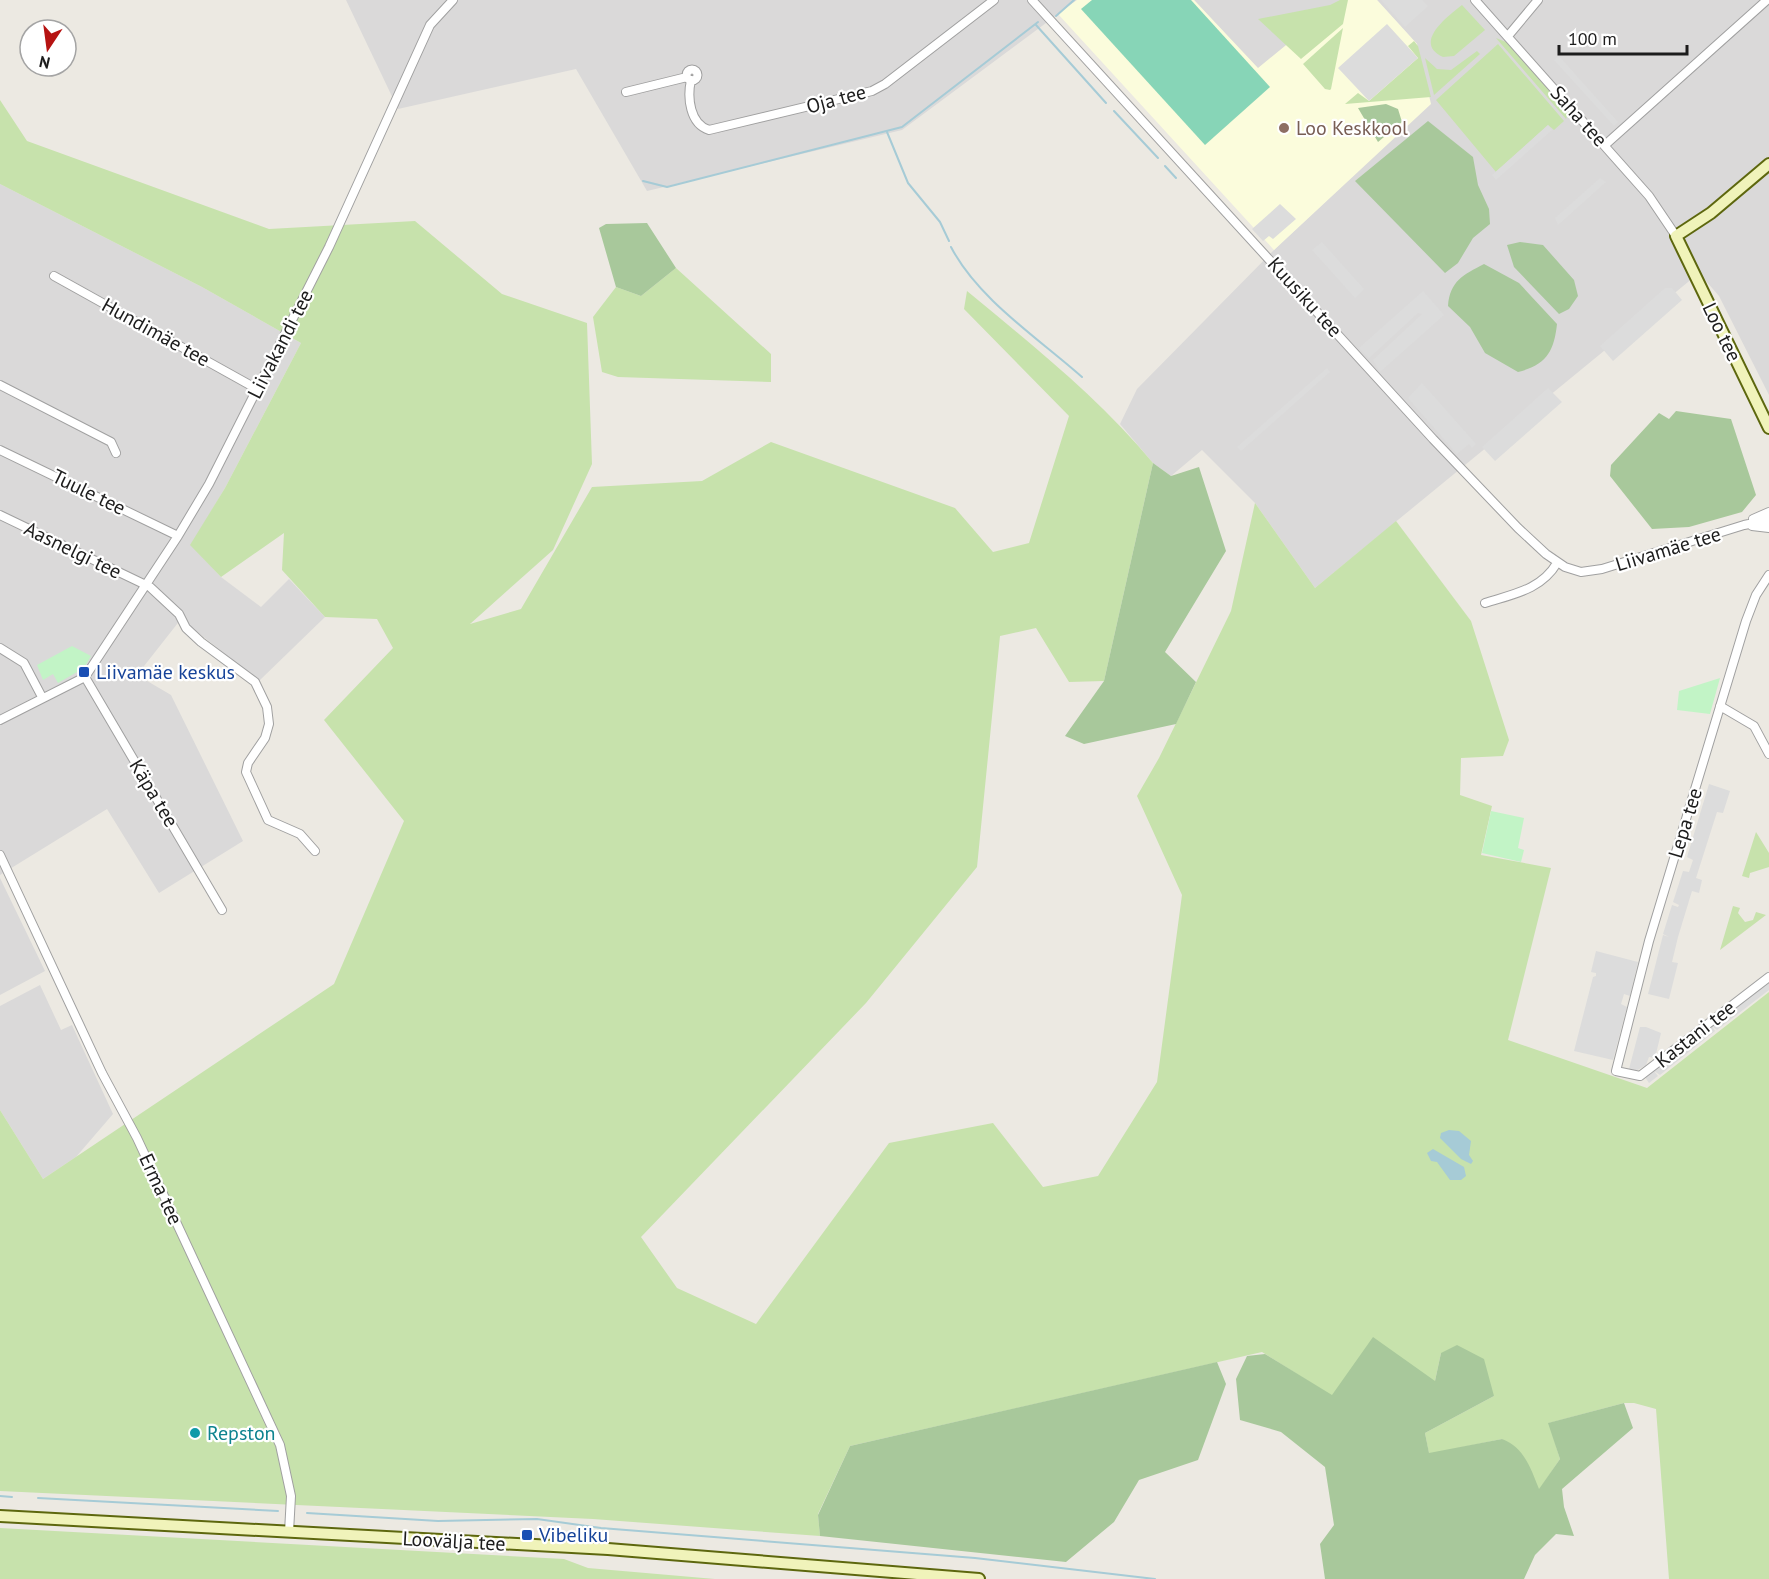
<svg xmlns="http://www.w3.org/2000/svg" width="1769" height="1579" font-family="'PT Sans',sans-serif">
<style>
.residential{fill:#dad9d9}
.education{fill:#fbfcdc}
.grass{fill:#c7e2ac}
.forest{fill:#a8c89b}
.park{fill:#c2f4c6}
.pitch{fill:#87d5b7}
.parking{fill:#dcdcdc}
.water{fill:#a6cbd6}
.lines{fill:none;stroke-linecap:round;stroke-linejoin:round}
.stream{stroke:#a6cbd6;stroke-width:2}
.street-casing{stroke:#a0a0a0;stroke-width:10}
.secondary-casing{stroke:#5d670e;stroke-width:14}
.street{stroke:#fff;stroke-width:8}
.secondary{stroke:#f0f3ba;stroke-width:10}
.education-dot{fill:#8d6e63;stroke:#fff;stroke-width:2}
.transit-dot{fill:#1a4fb4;stroke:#fff;stroke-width:2}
.culture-dot{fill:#0f9aa8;stroke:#fff;stroke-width:2}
.labels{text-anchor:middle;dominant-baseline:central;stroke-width:4.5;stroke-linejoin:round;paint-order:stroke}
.street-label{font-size:20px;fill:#1c1c1c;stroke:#fff}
.education-label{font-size:20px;fill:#785e54;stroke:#fff;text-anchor:start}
.transit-label{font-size:20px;fill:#164399;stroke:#fff;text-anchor:start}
.culture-label{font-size:20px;fill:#0d838f;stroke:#fff;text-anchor:start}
</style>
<rect width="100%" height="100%" fill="#ece9e2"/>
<path class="residential" d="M346 0H1077L902 130 647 191 576 69 398 109Z
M1194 0H1341L1258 69Z
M1377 0H1769V395L1719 296 1699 273 1315 588 1255 503 1202 450 1171 476 1153 463 1120 424 1137 389 1274 250 1378 152 1417 44Z
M0 184 202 287 301 343 225 488 191 545 221 577 261 607 289 579 325 617 259 681 181 619 137 675 171 695 243 841 159 893 107 809 0 875Z
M0 878 45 971 0 995Z
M40 985 61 1030 72 1025 113 1114 76 1157 43 1179 0 1110V1006Z"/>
<path class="education" d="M1077 0H1194L1258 68 1341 0H1377L1417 44 1431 104 1274 250 1058 14Z"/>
<path class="grass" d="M1340 0H1348L1343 24 1301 59 1258 19 1330 5Z
M1462 5 1485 30 1454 56 1443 57C1412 43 1448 16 1462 5Z
M1343 28 1331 89 1330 90 1325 89 1303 64Z
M1496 38 1506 42 1564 107 1568 114 1566 119Z
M1414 41 1418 46 1431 97 1345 104 1358 93 1369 101 1418 58 1408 46Z
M1498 44 1564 121 1554 130 1548 125 1496 172 1436 100Z
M1477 51 1480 54 1434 95 1425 58 1437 69 1451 70Z
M0 100 27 141 269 229 415 221 502 294 587 323 592 464 553 550 470 624 521 609 592 487 702 481 771 442 955 508 993 552 1029 543 1069 416 964 309 967 291C1032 345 1098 397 1153 463L1104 681 1069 682 1036 628 1000 636 977 867 866 1003 641 1237 677 1288 756 1324 889 1143 993 1123 1043 1187 1098 1176 1157 1082 1182 895 1137 796 1159 758 1231 611 1255 503 1315 588 1396 521 1471 621 1509 740 1503 756 1461 758 1460 795 1492 806 1481 855 1551 868 1508 1040 1647 1088 1769 992V1579H1669L1656 1409 1634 1403H1624L1549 1423 1560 1459 1539 1490 1502 1439 1429 1454 1425 1433 1494 1396 1441 1353 1435 1381 1332 1396 1262 1352 850 1446 818 1514 820 1536 593 1519 0 1491V1110L43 1179 334 984 404 821 324 720 393 648 377 619 325 617 282 570 284 533 221 577 190 545 225 488 301 343 202 287 0 184Z
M676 268 771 354V382L618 377 602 372 593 317 616 287 641 296Z
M1756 832 1769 853V867L1750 873 1749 878 1742 876Z
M1733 906 1740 908 1738 913 1745 922 1753 920 1756 912 1766 915 1720 950Z
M0 1528 564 1559 588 1568 715 1579H0Z"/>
<path class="forest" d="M1386 104 1398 109 1402 122 1378 142 1358 108Z
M1428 121 1473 157 1478 185 1489 209 1490 224 1473 238 1458 263 1445 273 1355 181Z
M647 223 676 268 641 296 616 287 599 228 606 224Z
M1520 242 1543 245 1574 280 1578 296 1569 309 1559 314 1514 267 1507 245Z
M1484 264 1519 283 1557 324C1554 352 1546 365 1518 372L1485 353 1470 327 1448 306C1450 281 1463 275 1484 264Z
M1676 411 1731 419 1756 495 1742 512 1689 527 1652 529 1610 476 1611 465 1659 413 1669 419Z
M1153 463 1171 476 1199 467 1226 551 1165 652 1196 682 1176 724 1084 744 1065 736 1104 681Z
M1373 1337 1435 1381 1441 1353 1457 1345 1484 1359 1494 1396 1425 1433 1429 1453 1502 1439C1524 1447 1531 1469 1539 1489L1560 1459 1548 1423 1624 1403 1633 1428 1562 1489 1564 1507 1574 1536 1556 1534 1535 1555 1524 1579H1325L1320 1544 1334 1525 1325 1467 1281 1432 1240 1420 1236 1379 1247 1356 1265 1354 1332 1395Z
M1217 1362 1226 1384 1198 1460 1139 1480 1114 1522 1066 1562 820 1536 818 1515 850 1446Z"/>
<path class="park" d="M72 646 91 656 84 668 58 683 53 674 43 680 37 665Z
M1720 678 1710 714 1677 710 1679 691Z
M1491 811 1524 818 1518 848 1524 850 1521 862 1482 853Z"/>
<path class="pitch" d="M1092 0H1191L1270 87 1205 145 1081 9Z"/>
<path class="parking" d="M1381 0H1422L1428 6 1405 27Z
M1387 24 1418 58 1369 101 1338 68Z
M1559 56 1618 122 1614 126 1554 60Z
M1548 125 1552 130 1496 180 1492 175Z
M1600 178 1606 182 1558 225 1555 218Z
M1280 204 1296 219 1273 239 1269 236 1263 241 1252 229Z
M1322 242 1364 289 1355 298 1312 250Z
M1665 288H1672L1682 300 1613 361 1600 346Z
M1423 291 1444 315 1380 372 1373 360 1422 314 1418 313 1369 358 1359 348Z
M1327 368 1330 372 1241 451 1237 447Z
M1422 383 1476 444 1472 448 1469 444 1457 454 1408 398Z
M1548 388 1562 402 1495 461 1482 447Z
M1709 784 1730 791 1723 813 1717 812 1696 878 1702 880 1699 893 1692 891 1678 937 1672 962 1678 963 1669 999 1648 994 1663 935 1669 937 1663 934 1672 905 1678 907 1679 905 1673 902 1683 871 1689 872 1693 860 1687 857Z
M1596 951 1638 962 1630 996 1624 994 1621 1004 1627 1007 1613 1060 1574 1051 1593 977 1596 976V973L1591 972Z
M1769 982V990L1717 1030 1712 1026 1715 1031 1660 1075 1654 1071 1658 1076 1649 1083 1645 1077Z
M1640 1027H1646L1661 1033 1655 1058 1649 1057 1646 1065 1636 1071 1629 1069Z"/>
<path class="water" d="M1449 1130 1459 1131 1471 1141 1469 1155 1473 1161 1471 1164 1461 1159 1440 1138 1441 1133Z
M1433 1149 1464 1167 1466 1176 1461 1180H1450L1437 1162 1431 1161 1427 1153Z"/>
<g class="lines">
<path class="stream" d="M1056 16 1074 0
M1036 25 1106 103
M1114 111 1158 158
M887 132 908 183 940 222 949 241
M1165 166 1176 178
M643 181 667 187 902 127 1038 22
M951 247C978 299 1038 338 1082 377
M0 1496 12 1497
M38 1498 278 1511
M307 1513 438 1521 537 1519 601 1528 975 1558 1155 1579"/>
<defs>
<path id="street" d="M1032 0 1433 439 1518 528 1546 554 1565 567 1581 572 1602 569 1744 525 1769 520
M1475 0 1649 196 1676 236
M1508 36 1538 0
M686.5 75a5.5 5.5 0 1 1 11 0a5.5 5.5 0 1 1-11 0Z
M691 80C687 98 690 124 709 130L872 91 885 84 994 0
M626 92 687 77
M1605 145 1767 0
M54 276 257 389
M0 385 111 442 116 453
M0 450 178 536
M0 515 150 587 179 614 186 628 201 642 255 682 267 707 269 724 265 738 248 763 246 772 268 820 300 834 315 851
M1753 519 1769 512
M1752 526 1769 528
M1769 575 1756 595 1746 621 1649 941 1616 1071 1640 1076 1769 977
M1485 603C1513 594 1541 590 1557 563
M0 648 24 663 42 697
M85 677 222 910
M1720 706 1754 726 1769 754
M0 720 85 677 178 536 209 484 329 247 430 25 453 0
M0 855 102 1073 137 1138 280 1445 291 1496 289 1532"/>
<path id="secondary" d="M1769 164 1711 213 1676 236 1769 428
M0 1516 608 1549 979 1579"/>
</defs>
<use href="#street" class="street-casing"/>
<use href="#secondary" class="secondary-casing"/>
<use href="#street" class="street"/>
<use href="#secondary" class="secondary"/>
</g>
<circle class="education-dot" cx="1284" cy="128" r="6"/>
<g class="transit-dot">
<rect x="78" y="666" width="12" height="12" rx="3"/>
<rect x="521" y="1529" width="12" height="12" rx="3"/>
</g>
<circle class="culture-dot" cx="195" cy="1433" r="6"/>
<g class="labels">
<g class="street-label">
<text transform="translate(836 99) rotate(-15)">Oja tee</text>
<text transform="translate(1579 116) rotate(48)">Saha tee</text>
<text transform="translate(1305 297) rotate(48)">Kuusiku tee</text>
<text transform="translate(156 332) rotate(29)">Hundimäe tee</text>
<text transform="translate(1722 332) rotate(64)">Loo tee</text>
<text transform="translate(280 344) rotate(-63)">Liivakandi tee</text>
<text transform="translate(89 492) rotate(26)">Tuule tee</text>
<text transform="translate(1668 549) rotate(-17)">Liivamäe tee</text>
<text transform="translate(73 550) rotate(26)">Aasnelgi tee</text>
<text transform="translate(154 793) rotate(59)">Käpa tee</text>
<text transform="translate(1685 823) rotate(-73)">Lepa tee</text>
<text transform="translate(1695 1034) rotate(-38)">Kastani tee</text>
<text transform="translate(161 1189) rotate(65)">Erma tee</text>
<text transform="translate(454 1541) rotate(3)">Loovälja tee</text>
</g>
<g class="education-label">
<text x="1296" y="128">Loo Keskkool</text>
</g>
<g class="transit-label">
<text x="96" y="672">Liivamäe keskus</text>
<text x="539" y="1535">Vibeliku</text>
</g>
<g class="culture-label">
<text x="207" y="1433">Repston</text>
</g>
</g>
<g transform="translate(48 48) rotate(193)"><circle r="28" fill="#ffffff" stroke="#a4a4a4" stroke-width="1.5"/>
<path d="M0-4.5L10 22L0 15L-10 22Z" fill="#b61312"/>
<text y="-9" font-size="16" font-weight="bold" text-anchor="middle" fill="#1c1c1c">N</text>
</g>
<path d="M1559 45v9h128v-9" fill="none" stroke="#1c1c1c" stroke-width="3"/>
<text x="1568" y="45" font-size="18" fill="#1c1c1c" stroke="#ffffff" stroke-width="4.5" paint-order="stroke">100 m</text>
</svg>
